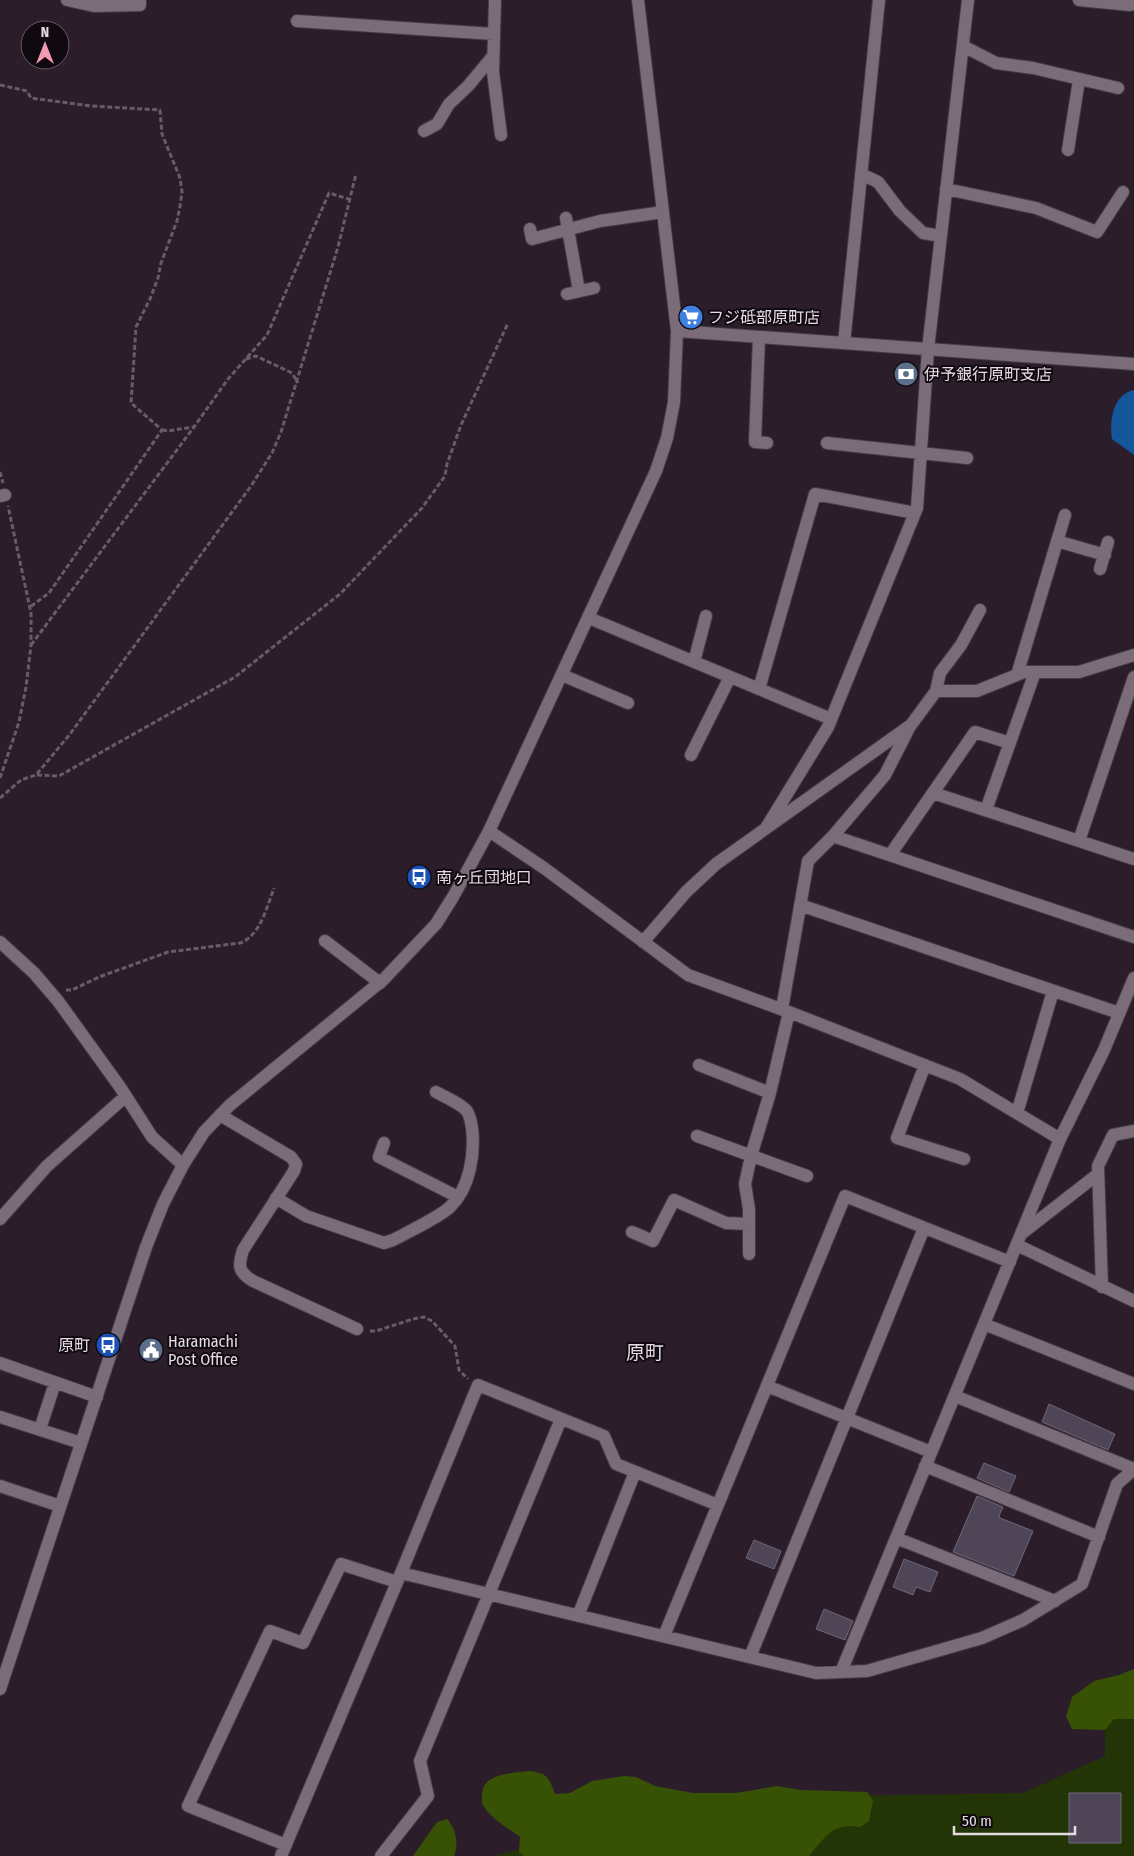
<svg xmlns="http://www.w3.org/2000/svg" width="1134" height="1856" font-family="'Fira Sans Condensed','Noto Sans JP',sans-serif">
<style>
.green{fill:#233406}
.forest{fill:#375205}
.water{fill:#13569a}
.building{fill:#4e4657;stroke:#6e6677}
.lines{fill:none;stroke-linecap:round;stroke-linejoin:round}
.minor-casing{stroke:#453b45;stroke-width:14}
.tertiary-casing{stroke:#453b45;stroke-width:14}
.path{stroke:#685c67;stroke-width:3;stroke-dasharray:5 2.5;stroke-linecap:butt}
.minor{stroke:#7b6c7a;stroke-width:12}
.tertiary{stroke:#7b6c7a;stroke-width:12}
.labels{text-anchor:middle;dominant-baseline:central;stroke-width:4;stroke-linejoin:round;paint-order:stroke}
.poi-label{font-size:16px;fill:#e4dbe3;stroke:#100a10;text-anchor:start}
.quarter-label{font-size:19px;fill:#e4dbe3;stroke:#100a10}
</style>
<rect width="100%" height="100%" fill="#2b1e2a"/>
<path class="green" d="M1134 1699V1856H494L573 1836 659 1799 1023 1793 1105 1756V1700Z"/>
<path class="forest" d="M1134 1669V1719H1114L1105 1730 1072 1729 1066 1716 1072 1697 1094 1681 1119 1675Z
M529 1771C548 1773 549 1778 555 1794L570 1793 592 1781 624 1776 636 1777 655 1786 693 1793H736L777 1786 801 1790 867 1792 873 1800 869 1821 860 1827C831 1823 826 1837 809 1856H524L519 1852 520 1837C508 1828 488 1817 482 1803 482 1801 482 1797 482 1795 482 1773 513 1773 529 1771Z
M447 1819C456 1829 459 1843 454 1856H413L437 1822Z"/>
<path class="water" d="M1134 390V455L1112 439C1109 421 1113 394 1134 390Z"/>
<path class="building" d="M1049 1404 1115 1434 1108 1450 1042 1422Z
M984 1463 1016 1476 1009 1492 977 1478Z
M977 1496 1003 1507 999 1516 1000 1518 1033 1531 1014 1576 953 1552Z
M754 1540 781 1551 774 1569 746 1558Z
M904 1559 938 1572 930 1592 916 1587 913 1595 893 1587Z
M824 1609 853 1621 845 1640 816 1629Z
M1069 1793H1121V1843H1069Z"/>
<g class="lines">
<defs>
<path id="minor" d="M67 0 94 6 140 5V0
M495 0 493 72 501 135
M1079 0 1130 5 1134 4
M297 21 494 34
M963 46 996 63 1033 68 1118 88
M424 131 437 124 449 104 468 86 493 56
M1068 150 1079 80
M861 174 878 182 900 211 923 233 941 236
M946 189 1036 208 1097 232 1123 192
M566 218 579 291
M530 229 532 239 600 221 663 212
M567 294 594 288
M759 337 755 442 767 443
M844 343 879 0
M827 443 967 458
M0 496 5 495
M1057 541 1105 555
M1100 569 1108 542
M589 618 831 719
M694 662 706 616
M562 675 628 703
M1017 675 1065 515
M759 689 815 494 915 513
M936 691 940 673 961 645 980 610
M691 755 730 677
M933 793 1134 859
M986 810 1035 672
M766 828 828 727 917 508 928 349 968 0
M489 831 544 868 688 975 789 1012 960 1079 1060 1139
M833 836 1134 937
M1079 841 1134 677
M890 855 975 732 1010 743
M800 905 1119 1013
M325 941 380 983
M0 942 34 973 58 1001 120 1087 152 1137 183 1165
M643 942 686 892 716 864 911 725 936 691H977L1024 672H1079L1134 655
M782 1009 808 861 833 836 885 775 909 728
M699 1065 770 1093
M925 1065 897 1138 964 1159
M1017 1113 1053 991
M220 1115 291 1157 296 1164 294 1171 243 1250C238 1266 238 1272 253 1281L357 1329
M697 1136 807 1176
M384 1143 379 1157 458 1197
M276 1198 306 1216 384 1243 393 1240C408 1232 438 1218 450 1207 470 1188 475 1154 472 1128 471 1122 470 1114 466 1110 458 1102 445 1097 436 1092
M0 1219 47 1166 126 1096
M632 1232 653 1241 674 1200 726 1223 749 1224
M1021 1234 1098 1174
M1017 1245 1134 1301
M749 1254V1209L745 1184 751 1156 770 1093 789 1012
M1102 1287 1098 1166 1113 1135 1134 1131
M984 1324 1134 1384
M0 1363 97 1397
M767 1386 931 1452
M955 1396 1134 1469
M0 1417 81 1443
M40 1429 55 1383
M925 1466 1099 1537
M0 1486 60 1506
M896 1538 1055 1601
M401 1573 816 1673 867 1671 982 1638 1023 1620 1082 1584 1117 1484 1134 1469
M578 1616 635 1472
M664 1636 845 1196 1010 1262
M750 1657 924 1228
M841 1672 1060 1139 1104 1050 1134 978
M286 1845 188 1806 270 1631 303 1643 341 1564 397 1582
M281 1856 401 1573 478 1385 604 1436 616 1464 718 1505
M381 1856 428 1796 420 1761 561 1419"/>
<path id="tertiary" d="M677 331 1134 364
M0 1689 146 1247 163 1204 183 1165 204 1132 230 1105 384 979 436 924 453 897 489 831 656 471 667 438 674 402 677 331 638 0"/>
</defs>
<use href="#minor" class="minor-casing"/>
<use href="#tertiary" class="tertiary-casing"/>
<path class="path" d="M0 85 27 91 31 98 91 106 160 110 162 134 180 178 182 192 180 206 177 221 161 263 158 278 150 299 136 327 131 403 162 430 49 593 30 607
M246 359 256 356 292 373 298 383
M162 430 168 431 193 427
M0 472 3 483
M31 645 194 427 228 379 267 335 329 193 349 199
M37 775 59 776 235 677 340 594 422 508 445 476 447 464 461 425 508 323
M0 778 19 722 26 687 31 645V613L8 506
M0 798 21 780 36 775 70 734 251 486 272 453 281 432 338 247 356 174
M66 990H72L99 977 168 952 240 943C260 936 267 907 274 888
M370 1331H376L413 1319 424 1317 432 1321 455 1346 459 1370 468 1379"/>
<use href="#minor" class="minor"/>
<use href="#tertiary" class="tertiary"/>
</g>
<defs>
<symbol id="supermarket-disc" viewBox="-11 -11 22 22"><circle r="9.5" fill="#3f7fe0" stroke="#100a10"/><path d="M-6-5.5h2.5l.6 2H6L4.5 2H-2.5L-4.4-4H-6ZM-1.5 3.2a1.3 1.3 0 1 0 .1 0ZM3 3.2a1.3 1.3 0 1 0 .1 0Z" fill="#fff"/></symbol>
<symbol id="bank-disc" viewBox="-11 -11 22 22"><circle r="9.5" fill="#5c6f8a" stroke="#100a10"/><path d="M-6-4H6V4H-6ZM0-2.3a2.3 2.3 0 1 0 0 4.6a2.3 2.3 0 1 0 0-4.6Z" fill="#fff"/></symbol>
<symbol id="bus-disc" viewBox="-11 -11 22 22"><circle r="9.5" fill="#1a4fb4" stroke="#100a10"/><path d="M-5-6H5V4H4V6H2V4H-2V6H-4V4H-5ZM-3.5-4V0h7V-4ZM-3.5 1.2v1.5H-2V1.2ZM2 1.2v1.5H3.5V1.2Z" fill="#fff"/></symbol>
<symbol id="civic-disc" viewBox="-11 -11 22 22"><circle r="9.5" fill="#5c6f8a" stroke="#100a10"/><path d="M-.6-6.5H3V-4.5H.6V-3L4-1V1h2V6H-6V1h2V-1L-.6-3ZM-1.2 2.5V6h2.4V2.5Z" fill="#fff"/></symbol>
</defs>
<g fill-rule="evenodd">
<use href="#supermarket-disc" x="677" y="303" width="28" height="28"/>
<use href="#bank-disc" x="892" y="360" width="28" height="28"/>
<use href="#bus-disc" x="405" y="863" width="28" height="28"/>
<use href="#bus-disc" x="94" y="1331" width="28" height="28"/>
<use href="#civic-disc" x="137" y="1336" width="28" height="28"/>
</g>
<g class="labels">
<g class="poi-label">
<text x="708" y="317">フジ砥部原町店</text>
<text x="924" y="374">伊予銀行原町支店</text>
<text x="436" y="877">南ヶ丘団地口</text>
<text x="168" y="1341">Haramachi<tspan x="168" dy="18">Post Office</tspan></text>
<text x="90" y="1345" text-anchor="end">原町</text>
</g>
<g class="quarter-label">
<text x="645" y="1352">原町</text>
</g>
</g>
<g transform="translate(45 45)"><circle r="24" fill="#100a10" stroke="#655e64"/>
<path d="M0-4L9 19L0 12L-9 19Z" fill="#f29ab0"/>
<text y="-8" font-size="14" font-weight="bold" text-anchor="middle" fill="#e4dbe3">N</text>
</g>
<path d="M954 1826v8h121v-8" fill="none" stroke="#e4dbe3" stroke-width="2.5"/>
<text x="962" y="1826" font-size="15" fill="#e4dbe3" stroke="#100a10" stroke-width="4" paint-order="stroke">50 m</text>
</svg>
